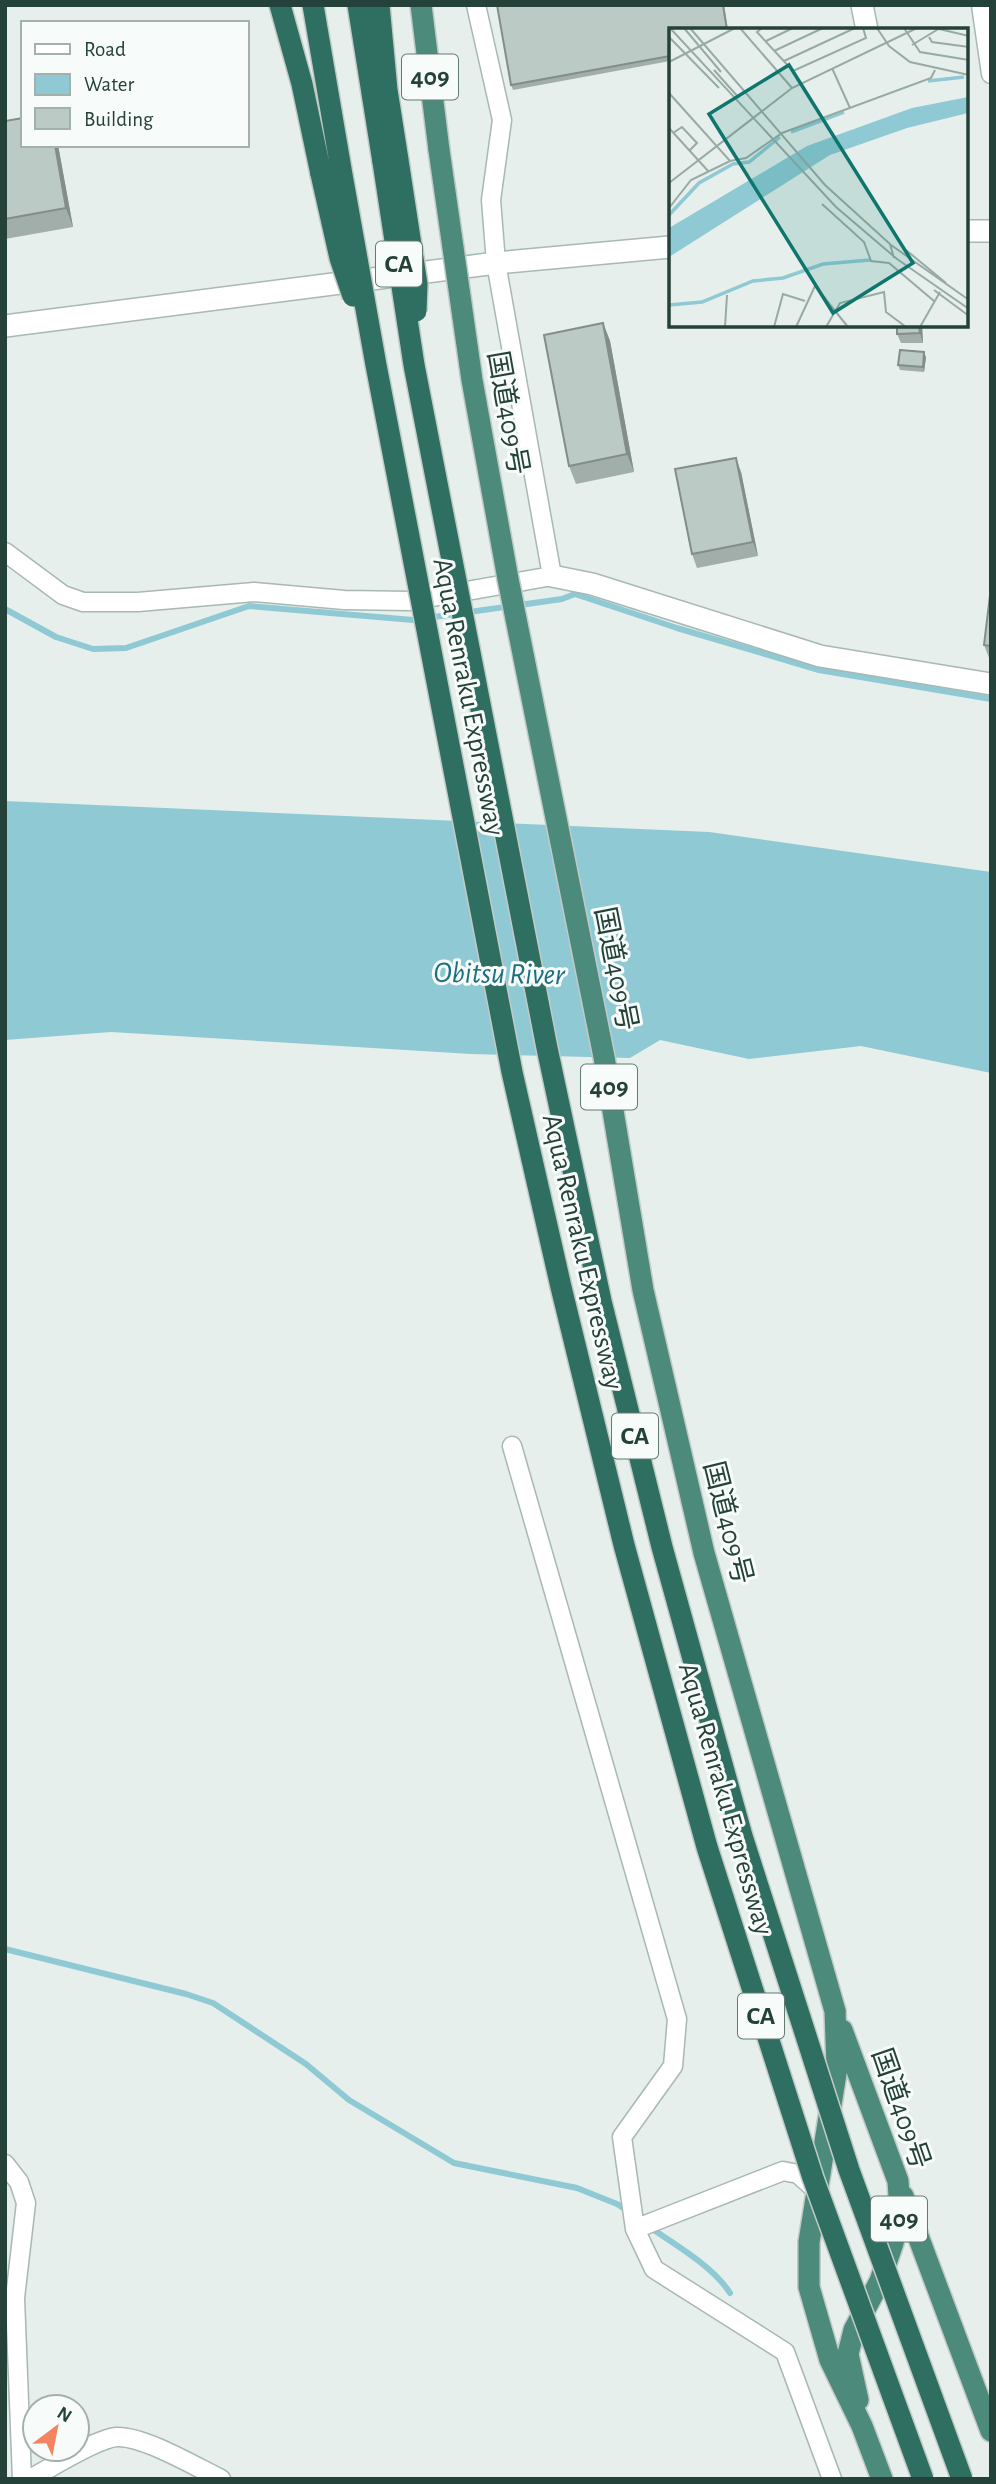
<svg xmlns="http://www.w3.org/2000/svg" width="996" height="2484" font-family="'Alegreya Sans','Noto Sans JP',sans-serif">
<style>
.water{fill:#8ec9d4}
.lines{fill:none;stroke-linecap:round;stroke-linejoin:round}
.stream{stroke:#8ec9d4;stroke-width:6}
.minor-casing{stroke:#a8b8b2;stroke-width:21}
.tertiary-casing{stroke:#a8b8b2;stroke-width:24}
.trunk-casing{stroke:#c2cac8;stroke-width:24}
.motorway-casing{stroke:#c2cac8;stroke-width:24}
.minor{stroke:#fff;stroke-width:18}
.tertiary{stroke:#fff;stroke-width:21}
.trunk{stroke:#4c8a7c;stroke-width:21}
.motorway{stroke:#2f6f62;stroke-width:21}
.trunk-bridge-casing{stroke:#c2cac8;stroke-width:24;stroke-linecap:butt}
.motorway-bridge-casing{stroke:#c2cac8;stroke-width:24;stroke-linecap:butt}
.trunk-bridge{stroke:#4c8a7c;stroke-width:21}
.motorway-bridge{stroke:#2f6f62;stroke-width:21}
.wall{fill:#a1aea9}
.shaded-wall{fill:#838d89}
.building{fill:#bbcac4;stroke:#838d89;stroke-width:2}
.labels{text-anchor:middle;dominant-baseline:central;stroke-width:6;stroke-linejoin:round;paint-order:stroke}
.shield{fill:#f7fbf9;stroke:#637a73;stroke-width:2}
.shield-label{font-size:26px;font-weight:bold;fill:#24423a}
.street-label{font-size:28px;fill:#24423a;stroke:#f7fbf9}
.water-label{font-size:30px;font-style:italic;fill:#1c6f80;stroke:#f7fbf9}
.inset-river{fill:none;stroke:#8ec9d4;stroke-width:3.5}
.inset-road{fill:none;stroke:#98aaa4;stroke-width:2}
.view{fill:#0f766e;fill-opacity:0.15;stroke:#0f766e;stroke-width:3.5}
.inset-edge{fill:none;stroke:#24423a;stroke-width:3.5}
</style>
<rect width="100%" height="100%" fill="#e6efeb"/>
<path class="water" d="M5 801 709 832 991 872V1073L861 1046 749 1059 660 1040 630 1058 471 1054 111 1032 5 1040Z"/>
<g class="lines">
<path class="stream" d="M5 609 56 637 93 649 126 648 249 606 413 620 562 599 575 594 677 628 819 670 991 699
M5 1949 186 1994 213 2003 306 2064 349 2100 454 2163 577 2188 617 2204 628 2211
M648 2226C674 2244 713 2266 730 2293"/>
<defs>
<path id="minor" d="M981 5 991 74
M5 552 63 595 83 602H138L254 592 344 600 410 601 552 576 496 263 491 200 502 120 476 5
M512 1446 677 2019 673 2066 622 2137 635 2229 654 2269 785 2352 832 2479
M5 2164 19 2182 26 2203 15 2298 22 2479
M635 2229 783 2171 798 2174 817 2191
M30 2479C49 2469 97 2438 117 2437 144 2436 196 2467 221 2479"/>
<path id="tertiary" d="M862 5 867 30
M966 231H991
M5 326 496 263 670 247
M552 576 592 584 820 656 991 684"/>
<path id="trunk" d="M421 5 439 150
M835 2011 837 2067 809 2242V2287L830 2360 862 2426 882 2479
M842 2030 898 2181 900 2210 893 2243 880 2281 854 2330 848 2354 858 2400
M903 2196 991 2431"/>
<path id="motorway" d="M280 5 302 84 321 174
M313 5 341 169
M358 5 383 162
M379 5 387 90 398 160"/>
</defs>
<use href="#minor" class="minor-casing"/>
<use href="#tertiary" class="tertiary-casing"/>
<use href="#trunk" class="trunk-casing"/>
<use href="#motorway" class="motorway-casing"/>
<use href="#minor" class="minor"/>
<use href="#tertiary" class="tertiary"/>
<use href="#trunk" class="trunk"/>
<use href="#motorway" class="motorway"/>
<defs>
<path id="trunk-bridge" d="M439 150 472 380 508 579 604 1057 643 1290 704 1553 835 2011"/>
<path id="motorway-bridge" d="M398 160 417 284 416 311
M383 162 414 365 547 1048 601 1301 662 1547 742 1836 782 1961 849 2170 962 2479
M341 169 376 365 512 1072 561 1287 624 1545 707 1847 813 2178 923 2479
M321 174 340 258 353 296"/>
</defs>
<use href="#trunk-bridge" class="trunk-bridge-casing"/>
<use href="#motorway-bridge" class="motorway-bridge-casing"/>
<use href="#trunk-bridge" class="trunk-bridge"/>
<use href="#motorway-bridge" class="motorway-bridge"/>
</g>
<path class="wall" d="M724 5 728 30H670V61L513 90 511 85Z
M5 121 23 145H58L73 227 5 239Z
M603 323 610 341 634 472 576 484 569 466Z
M897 326H922L923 343H901L897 334Z
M926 357 924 372 900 370 898 365Z
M741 472 758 556 697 568 692 554Z
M991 587V663L984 645Z"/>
<path class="shaded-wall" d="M55 145H58L73 227 66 208Z
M603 323 610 341 634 472 627 454Z
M919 326H922L923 343 920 333Z
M924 352 926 357 924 372 923 367Z
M736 458 741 472 758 556 753 542Z"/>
<path class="building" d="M497 5H723L727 30H670V56L511 85Z
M23 118V145H55L66 208 5 219V121Z
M603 323 627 454 569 466 544 335Z
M897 326H919L920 333 897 334Z
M900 350 924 352 923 367 898 365Z
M736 458 753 542 692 554 675 469Z
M991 587V646L984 645Z"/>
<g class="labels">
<g class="shield">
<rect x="402" y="54.5" width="56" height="45" rx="5"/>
<rect x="376" y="241.5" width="46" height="45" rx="5"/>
<rect x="581" y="1064.5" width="56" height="45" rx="5"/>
<rect x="612" y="1413.5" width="46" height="45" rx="5"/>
<rect x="738" y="1993.5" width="46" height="45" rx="5"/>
<rect x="871" y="2196.5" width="56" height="45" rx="5"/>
</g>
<g class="shield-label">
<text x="430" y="77">409</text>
<text x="399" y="264">CA</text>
<text x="609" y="1087">409</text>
<text x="635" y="1436">CA</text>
<text x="761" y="2016">CA</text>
<text x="899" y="2219">409</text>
</g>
<g class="street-label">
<text transform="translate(507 413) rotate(80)">国道409号</text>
<text transform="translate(468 697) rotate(79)">Aqua Renraku Expressway</text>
<text transform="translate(615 969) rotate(79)">国道409号</text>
<text transform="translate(582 1252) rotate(77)">Aqua Renraku Expressway</text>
<text transform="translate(727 1523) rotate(76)">国道409号</text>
<text transform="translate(725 1799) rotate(74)">Aqua Renraku Expressway</text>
<text transform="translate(900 2109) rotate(71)">国道409号</text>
</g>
<g class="water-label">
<text transform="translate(499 974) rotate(1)">Obitsu River</text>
</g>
</g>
<g transform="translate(669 28)">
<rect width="299" height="299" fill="#e6efeb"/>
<path d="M299 69V85L238 100 161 127 0 229V200L138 118 243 80Z" fill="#8ec9d4"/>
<path class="inset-river" d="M259 53 295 49M122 104 175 84M0 187 30 155 64 136 80 134 111 109M0 277 33 274 84 253 114 250 154 236 201 232"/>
<path class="inset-road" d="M1 0 167 179 228 231 300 281M15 0 52 44M21 0 156 157 221 216 225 230M71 0 123 60M93 0 88 4 124 43 197 10 194 0M208 0 220 18 241 34 300 47M235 0 251 24 300 32M270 1 300 8M0 9 50 60M260 9 263 14 300 19M97 13 124 0M243 17 271 0M105 23 154 0M115 33 186 0M0 34 66 0M163 40 181 80M45 42 70 70M0 65 61 133 77 130 113 105 262 50 266 42M0 100 40 144M4 105 13 99 28 115 21 122M0 155 123 60 248 0M153 176 195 214 202 233 220 235 265 273M0 180 22 152 61 133M222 217 300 272M237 222 277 255M265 262 300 288M56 299 58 267M105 299 114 266 136 273M127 299 146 258 179 299M157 299 171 275 215 264 217 284 237 299M251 299 271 264"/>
<path class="view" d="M120 37 244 235 164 285 40 86Z"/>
<rect width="299" height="299" class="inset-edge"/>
</g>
<rect width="996" height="2484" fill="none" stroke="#24423a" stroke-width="14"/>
<rect x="21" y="21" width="228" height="126" fill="#f7fbf9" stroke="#a3b1ad" stroke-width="2"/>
<rect x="35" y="44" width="35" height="10" fill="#ffffff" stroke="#a3b1ad" stroke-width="2"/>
<text x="84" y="56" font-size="21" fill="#24423a">Road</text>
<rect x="35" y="74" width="35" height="21" fill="#8ec9d4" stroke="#a3b1ad" stroke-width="2"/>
<text x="84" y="91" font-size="21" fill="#24423a">Water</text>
<rect x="35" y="108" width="35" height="21" fill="#bbcac4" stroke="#a3b1ad" stroke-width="2"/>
<text x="84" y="126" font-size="21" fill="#24423a">Building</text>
<g transform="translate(56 2428) rotate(32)"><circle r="33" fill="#f7fbf9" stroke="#a3b1ad" stroke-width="2"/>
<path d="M0-5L12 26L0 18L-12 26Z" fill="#f4845f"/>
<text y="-10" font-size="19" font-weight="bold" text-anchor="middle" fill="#24423a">N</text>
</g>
</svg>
